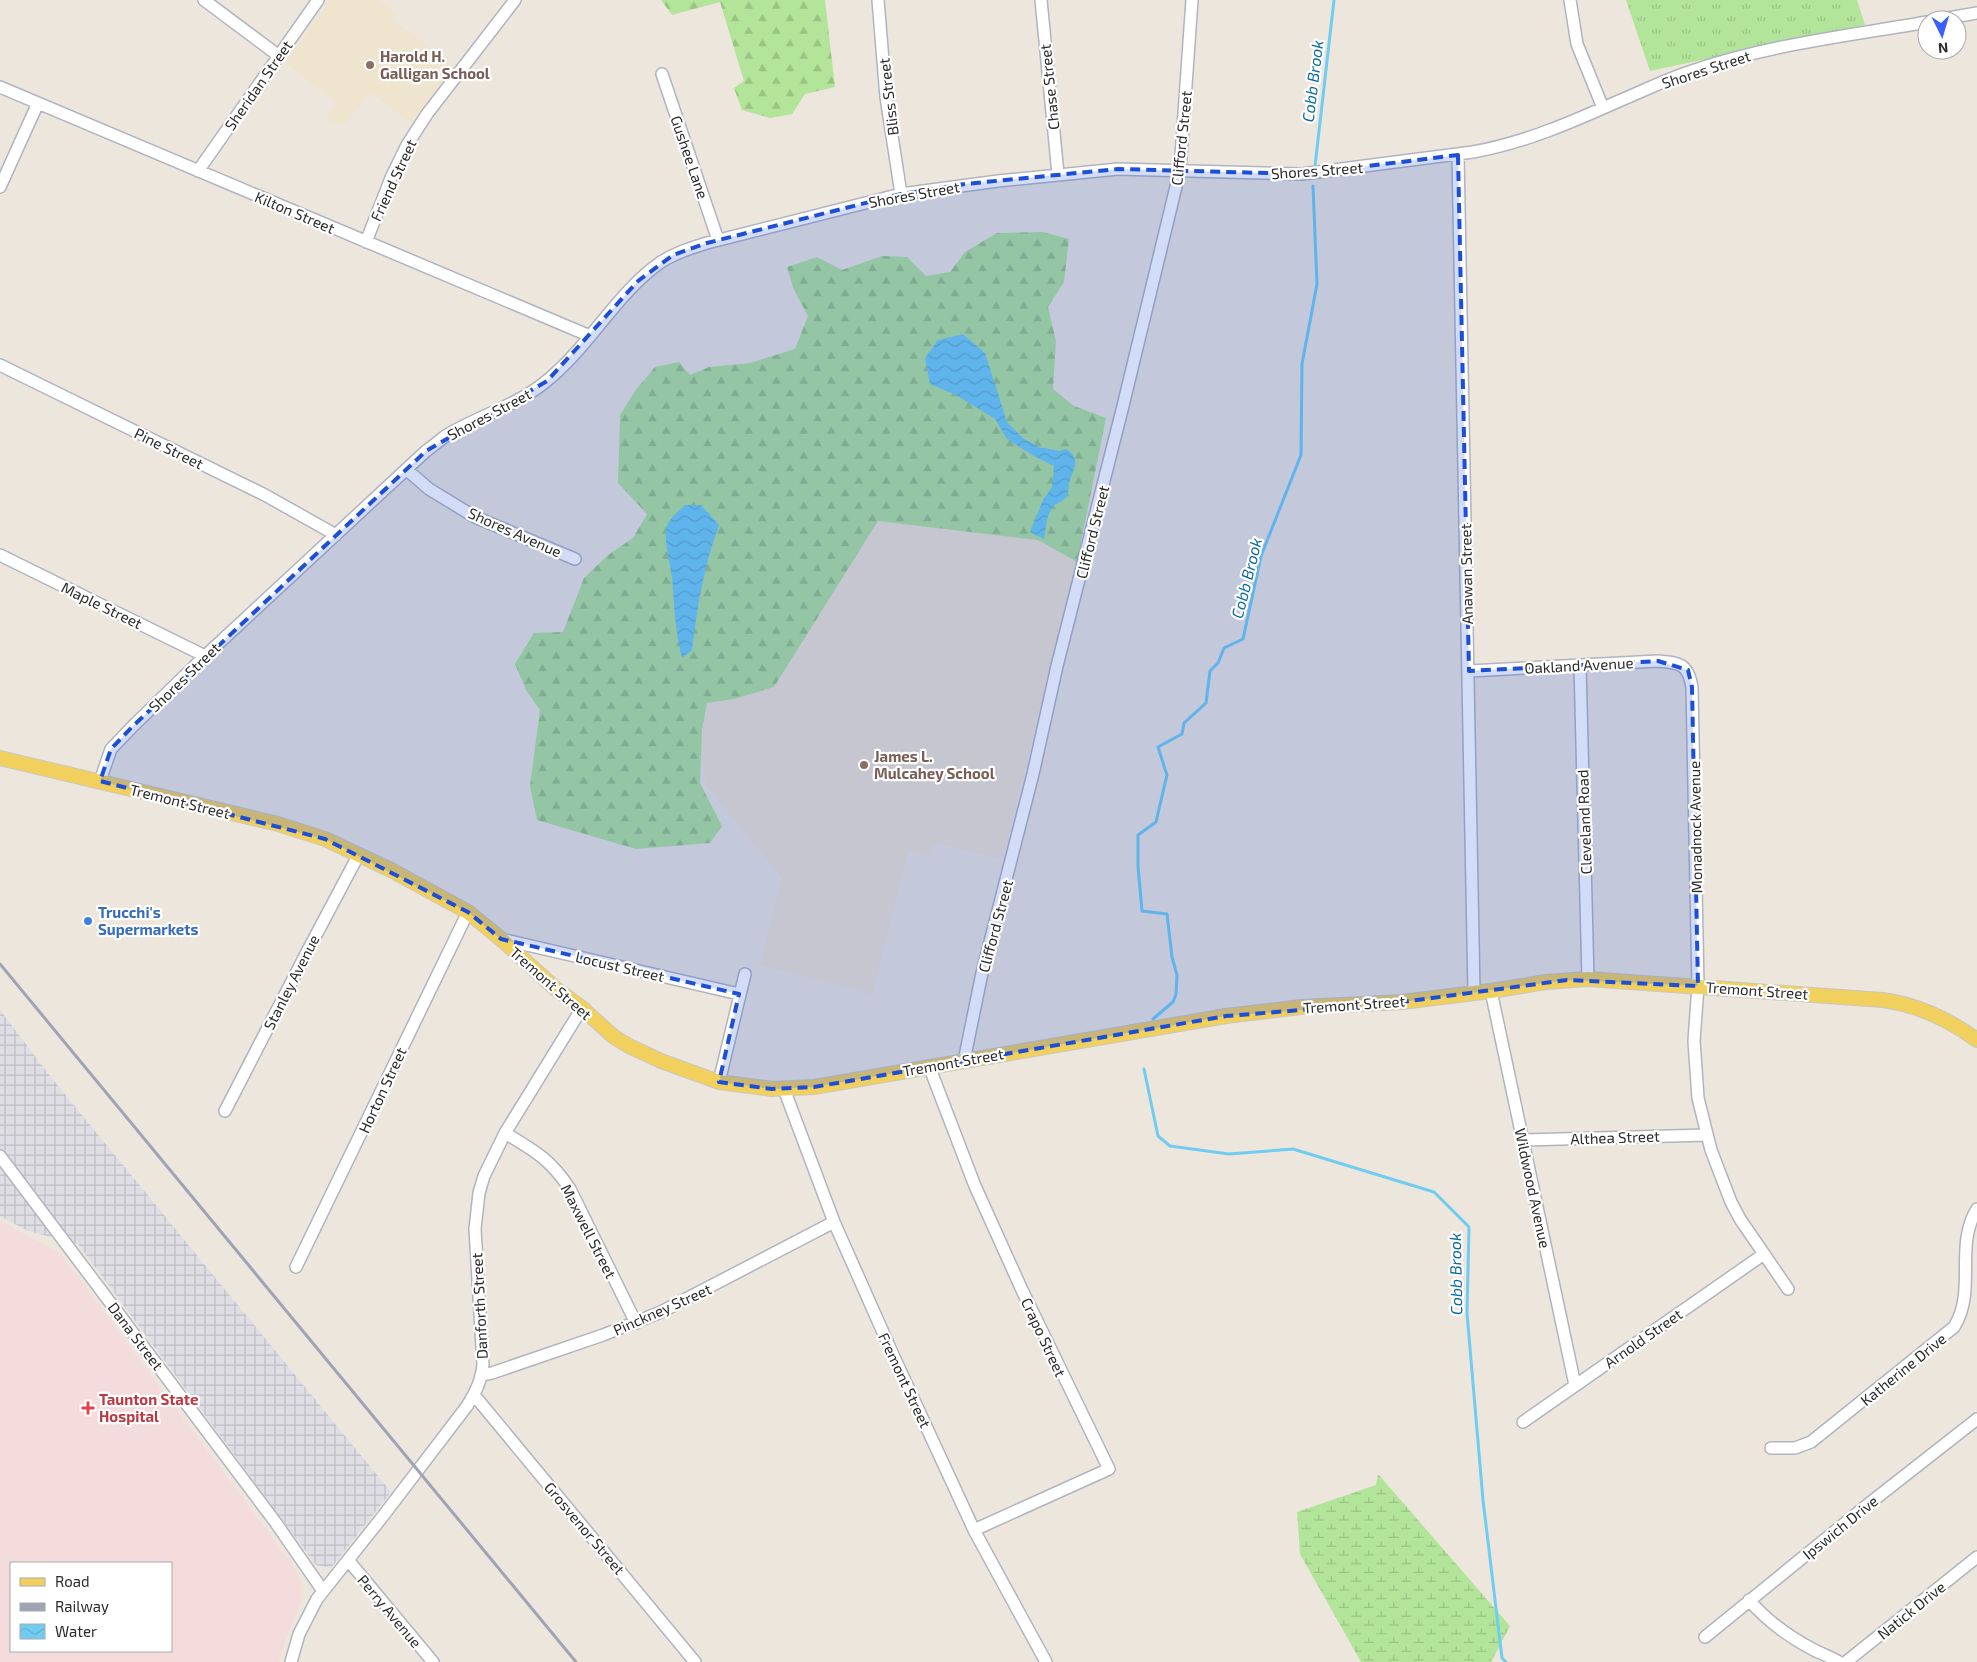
<svg xmlns="http://www.w3.org/2000/svg" width="1977" height="1662" font-family="'Exo 2',sans-serif">
<style>
.industrial{fill:url(#industrial-grid)}
.education{fill:#efe4cd}
.medical{fill:#f4dbdc;fill-rule:evenodd}
.grass{fill:url(#grass-tufts)}
.forest{fill:url(#forest-firs)}
.wetland{fill:url(#wetland-marsh)}
.water{fill:url(#water-waves)}
.lines{fill:none;stroke-linecap:round;stroke-linejoin:round}
.stream{stroke:#70cdf0;stroke-width:3}
.minor-casing{stroke:#b1b4bf;stroke-width:14}
.major-casing{stroke:#c8c8c8;stroke-width:16}
.minor{stroke:#fff;stroke-width:11}
.major{stroke:#f2d05d;stroke-width:14}
.rail{stroke:#a0a3b5;stroke-width:3}
.marked{fill:#1d4ed8;fill-opacity:0.2;stroke:#1d4ed8;stroke-width:4;stroke-dasharray:10 6;stroke-linejoin:round}
.education-dot{fill:#8d6e63;stroke:#fff;stroke-width:2}
.shop-dot{fill:#3f7fe0;stroke:#fff;stroke-width:2}
.health-dot{fill:#e0444e;stroke:#fff;stroke-width:2}
.labels{text-anchor:middle;dominant-baseline:central;stroke-width:4.5;stroke-linejoin:round;paint-order:stroke}
.education-label{font-size:15px;font-weight:bold;fill:#785e54;stroke:#fff;text-anchor:start}
.street-label{font-size:15px;fill:#2b2b2b;stroke:#fff}
.shop-label{font-size:15px;font-weight:bold;fill:#366cbe;stroke:#fff;text-anchor:start}
.health-label{font-size:15px;font-weight:bold;fill:#be3a42;stroke:#fff;text-anchor:start}
.water-label{font-size:16px;font-style:italic;fill:#0c6b9e;stroke:#fff}
</style>
<defs>
<pattern id="industrial-grid" width="8" height="8" patternUnits="userSpaceOnUse" patternTransform="scale(1.25)"><rect width="8" height="8" fill="#e0dee5"/><path d="M0 4h8M4 0v8" fill="none" stroke="#c0bfc5"/></pattern>
<pattern id="grass-tufts" width="24" height="20" patternUnits="userSpaceOnUse" patternTransform="scale(1.25)"><rect width="24" height="20" fill="#b2e499"/><path d="M3 7l-1-3M5 7V3M7 7l1-3M15 17l-1-3M17 17v-4M19 17l1-3" fill="none" stroke="#99c484"/></pattern>
<pattern id="forest-firs" width="22" height="20" patternUnits="userSpaceOnUse" patternTransform="scale(1.25)"><rect width="22" height="20" fill="#b2e499"/><path d="M5 1l3.5 6h-7zM16 11l3.5 6h-7z" fill="#99c484"/></pattern>
<pattern id="wetland-marsh" width="20" height="14" patternUnits="userSpaceOnUse" patternTransform="scale(1.25)"><rect width="20" height="14" fill="#b2e499"/><path d="M1 5h8M5 5V1M11 12h8M15 12V8" fill="none" stroke="#99c484"/></pattern>
<pattern id="water-waves" width="16" height="10" patternUnits="userSpaceOnUse" patternTransform="scale(1.25)"><rect width="16" height="10" fill="#70cdf0"/><path d="M0 5q4-4 8 0t8 0" fill="none" stroke="#61b0ce"/></pattern>
</defs>
<rect width="100%" height="100%" fill="#ede6dd"/>
<path class="industrial" d="M0 1010 50 1076 391 1492 331 1568 316 1565 78 1244 28 1231 0 1216Z"/>
<path class="education" d="M330 0H378L396 13 392 19 455 67 411 123 370 92 344 126 327 119 336 102 286 63Z
M878 521 1014 527 1077 562 1002 859 934 842 929 856 908 851 872 994 760 965 782 878 706 785 700 745 707 702 734 699 815 608Z"/>
<path class="medical" d="M0 1221 60 1253 295 1568 301 1584V1602L284 1644 279 1662H0ZM11 1563H171V1651H11Z"/>
<path class="grass" d="M1626 0H1857L1865 25 1650 71Z"/>
<path class="forest" d="M661 0H825L835 87 805 94 792 114 770 118 742 110 734 88 744 81 720 2 672 15Z
M1043 232 1069 239 1064 282 1048 307 1056 341 1053 389 1074 406 1106 418 1077 562 1038 540 878 521 774 687 734 699 707 703 702 730 700 783 722 826 710 843 636 849 537 820 530 786 540 710 526 690 515 664 534 633 563 632 584 578 608 555 633 538 647 514 618 483 620 415 635 391 655 367 679 362 690 375 709 367 750 363 795 349 808 316 794 290 787 267 817 257 842 270 882 256 907 257 926 276 950 272 965 252 997 233Z"/>
<path class="wetland" d="M1378 1474 1510 1626 1491 1662H1361L1300 1554 1297 1512 1376 1485Z"/>
<path class="water" d="M963 334 985 353 1007 422 1024 439 1039 447 1059 451 1066 449C1083 460 1072 470 1069 484 1068 488 1069 492 1067 496 1064 502 1056 502 1052 508 1046 517 1046 528 1044 539L1030 532 1043 500 1052 487 1054 466 1034 456 1007 439 995 419 956 395 930 384 925 358 938 340Z
M685 505H701L719 525C704 565 697 608 692 650L682 658C675 631 674 604 672 577 670 563 663 539 667 526 669 519 679 511 685 505Z"/>
<g class="lines">
<path class="stream" d="M1315 166 1334 0
M1153 1019 1173 1002 1176 994 1177 975 1172 957 1167 914 1142 911 1138 866V835L1156 822 1167 775 1158 747 1182 734 1184 723 1206 703 1210 671 1218 663 1224 648 1243 639 1261 556 1301 455 1302 364 1317 284 1313 186
M1144 1069 1158 1136 1170 1146 1229 1154 1293 1149 1434 1192 1469 1227 1467 1313 1483 1500 1502 1658 1506 1662"/>
<defs>
<path id="minor" d="M204 0 279 56
M878 0 886 97 901 194
M1041 0 1058 174
M1570 0 1577 44 1603 108
M1937 20 1977 13
M662 74 718 240
M0 87 590 336
M1458 155 1474 993
M198 171 318 0
M0 187 38 103
M366 242 391 178 407 145 427 114 515 0
M0 365 265 495 336 535
M407 470 429 489 475 517 575 559
M0 555 205 656
M1580 665 1588 979
M1469 671 1658 661C1681 663 1688 664 1692 687L1698 986 1694 1041 1698 1098 1711 1150 1731 1202 1740 1219 1788 1289
M100 781 111 749 133 726 205 656 426 451C433 446 440 440 447 435 479 416 515 406 544 383 589 348 615 294 661 262 675 253 691 248 707 243L901 194 998 181 1118 169 1302 174 1473 152C1524 143 1572 122 1619 101 1643 91 1665 80 1689 72 1766 45 1847 36 1927 22
M501 939 739 994
M1491 991 1575 1385
M964 1061 982 973 1033 774 1057 666 1123 406 1180 170 1192 0
M929 1066 975 1186 1022 1290 1109 1469 974 1530
M719 1082 745 974
M784 1089 834 1222 894 1357 974 1530 1046 1662
M225 1111 307 952 359 854
M505 1133C535 1151 550 1159 570 1189L636 1323
M1523 1140 1707 1135
M0 1156 276 1523 323 1591
M296 1267 468 912
M481 1375 492 1373 603 1335 661 1312 834 1222
M474 1395 695 1662
M1523 1422 1764 1254
M1771 1448H1795L1811 1442 1954 1327C1977 1291 1954 1246 1977 1209
M348 1560 433 1662
M1749 1600C1767 1621 1789 1637 1814 1650 1822 1654 1831 1657 1839 1662
M1705 1637 1866 1506 1977 1419
M291 1662 299 1634 317 1599 383 1516 467 1406C475 1393 482 1380 483 1364L475 1229 479 1193 484 1176 505 1133 582 1008
M1846 1662 1977 1557"/>
<path id="major" d="M0 758 278 824 325 839 391 870 468 912 501 939 556 989 582 1008 614 1037 629 1046 661 1061 719 1082 772 1089 814 1087 1226 1016 1301 1007 1402 1002 1491 991 1546 982 1588 979 1883 1000C1919 1005 1948 1019 1977 1040"/>
</defs>
<use href="#minor" class="minor-casing"/>
<use href="#major" class="major-casing"/>
<use href="#minor" class="minor"/>
<use href="#major" class="major"/>
<path class="rail" d="M0 964 576 1662"/>
</g>
<path class="marked" d="M1458 155 1469 671 1658 661 1688 670 1692 687 1698 986 1567 980 1402 1002 1226 1016 814 1087 772 1089 719 1082 739 994 501 939 468 912 325 839 100 781 111 749 133 726 426 451 547 381 638 281 673 255 707 243 901 194 965 184 1118 169 1302 174Z"/>
<g class="education-dot">
<circle cx="370" cy="65" r="5"/>
<circle cx="864" cy="765" r="5"/>
</g>
<circle class="shop-dot" cx="88" cy="921" r="5"/>
<path class="health-dot" d="M85.5 1400.5h5v5h5v5h-5v5h-5v-5h-5v-5h5z"/>
<g class="labels">
<g class="education-label">
<text x="380" y="56">Harold H.<tspan x="380" dy="17">Galligan School</tspan></text>
<text x="874" y="756">James L.<tspan x="874" dy="17">Mulcahey School</tspan></text>
</g>
<g class="street-label">
<text transform="translate(1706 69) rotate(-18)">Shores Street</text>
<text transform="translate(258 85) rotate(-55)">Sheridan Street</text>
<text transform="translate(1049 87) rotate(-96)">Chase Street</text>
<text transform="translate(888 97) rotate(-97)">Bliss Street</text>
<text transform="translate(1181 138) rotate(-84)">Clifford Street</text>
<text transform="translate(690 157) rotate(71)">Gushee Lane</text>
<text transform="translate(1317 170) rotate(-4)">Shores Street</text>
<text transform="translate(393 180) rotate(-65)">Friend Street</text>
<text transform="translate(914 194) rotate(-10)">Shores Street</text>
<text transform="translate(295 212) rotate(23)">Kilton Street</text>
<text transform="translate(489 414) rotate(-28)">Shores Street</text>
<text transform="translate(169 448) rotate(26)">Pine Street</text>
<text transform="translate(515 532) rotate(24)">Shores Avenue</text>
<text transform="translate(1092 532) rotate(-76)">Clifford Street</text>
<text transform="translate(1466 574) rotate(-91)">Anawan Street</text>
<text transform="translate(102 605) rotate(26)">Maple Street</text>
<text transform="translate(1579 665) rotate(-3)">Oakland Avenue</text>
<text transform="translate(184 677) rotate(-44)">Shores Street</text>
<text transform="translate(180 801) rotate(14)">Tremont Street</text>
<text transform="translate(1584 822) rotate(-92)">Cleveland Road</text>
<text transform="translate(1695 827) rotate(-91)">Monadnock Avenue</text>
<text transform="translate(995 926) rotate(-75)">Clifford Street</text>
<text transform="translate(620 966) rotate(13)">Locust Street</text>
<text transform="translate(291 982) rotate(-63)">Stanley Avenue</text>
<text transform="translate(551 983) rotate(41)">Tremont Street</text>
<text transform="translate(1757 990) rotate(4)">Tremont Street</text>
<text transform="translate(1354 1004) rotate(-4)">Tremont Street</text>
<text transform="translate(953 1062) rotate(-10)">Tremont Street</text>
<text transform="translate(382 1090) rotate(-65)">Horton Street</text>
<text transform="translate(1615 1137) rotate(-2)">Althea Street</text>
<text transform="translate(1533 1188) rotate(78)">Wildwood Avenue</text>
<text transform="translate(589 1231) rotate(63)">Maxwell Street</text>
<text transform="translate(479 1306) rotate(-93)">Danforth Street</text>
<text transform="translate(662 1309) rotate(-24)">Pinckney Street</text>
<text transform="translate(136 1336) rotate(53)">Dana Street</text>
<text transform="translate(1044 1337) rotate(65)">Crapo Street</text>
<text transform="translate(1643 1338) rotate(-35)">Arnold Street</text>
<text transform="translate(1903 1369) rotate(-39)">Katherine Drive</text>
<text transform="translate(905 1380) rotate(65)">Fremont Street</text>
<text transform="translate(1840 1527) rotate(-39)">Ipswich Drive</text>
<text transform="translate(585 1528) rotate(50)">Grosvenor Street</text>
<text transform="translate(1911 1610) rotate(-39)">Natick Drive</text>
<text transform="translate(390 1611) rotate(50)">Perry Avenue</text>
</g>
<g class="shop-label">
<text x="98" y="912">Trucchi's<tspan x="98" dy="17">Supermarkets</tspan></text>
</g>
<g class="health-label">
<text x="99" y="1399">Taunton State<tspan x="99" dy="17">Hospital</tspan></text>
</g>
<g class="water-label">
<text transform="translate(1312 81) rotate(-83)">Cobb Brook</text>
<text transform="translate(1246 578) rotate(-76)">Cobb Brook</text>
<text transform="translate(1455 1274) rotate(-91)">Cobb Brook</text>
</g>
</g>
<rect x="10" y="1562" width="162" height="90" fill="#ffffff" stroke="#aaaaaa"/>
<rect x="20" y="1578" width="25" height="8" fill="#f2d05d" stroke="#aaaaaa"/>
<text x="55" y="1587" font-size="15" fill="#2b2b2b">Road</text>
<rect x="20" y="1603" width="25" height="8" fill="#a0a3b5" stroke="#aaaaaa"/>
<text x="55" y="1612" font-size="15" fill="#2b2b2b">Railway</text>
<rect x="20" y="1624" width="25" height="15" fill="url(#water-waves)" stroke="#aaaaaa"/>
<text x="55" y="1637" font-size="15" fill="#2b2b2b">Water</text>
<g transform="translate(1942 35) rotate(175)"><circle r="24" fill="#ffffff" stroke="#aaaaaa"/>
<path d="M0-4L9 19L0 12L-9 19Z" fill="#3c5ffb"/>
<text y="-8" font-size="14" font-weight="bold" text-anchor="middle" fill="#2b2b2b">N</text>
</g>
</svg>
